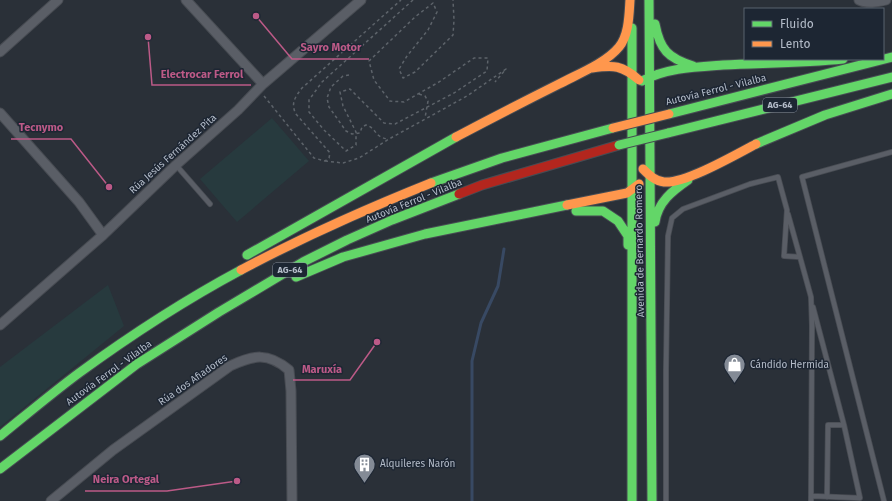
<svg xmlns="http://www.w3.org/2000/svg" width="892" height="501" font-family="'Fira Sans',sans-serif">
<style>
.green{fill:#273a3e}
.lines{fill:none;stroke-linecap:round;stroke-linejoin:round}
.stream{stroke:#384963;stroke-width:3}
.lane-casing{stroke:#484c53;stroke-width:6}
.street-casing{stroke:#484c53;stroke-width:11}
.fast-casing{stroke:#474c53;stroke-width:11}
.slow-casing{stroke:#474c53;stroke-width:11}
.jam-casing{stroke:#474c53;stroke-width:11}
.path{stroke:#5d636a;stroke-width:1.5;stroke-dasharray:3 3;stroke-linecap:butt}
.lane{stroke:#5a5e66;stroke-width:4.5}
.street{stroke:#5a5e66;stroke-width:9}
.fast{stroke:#63d668;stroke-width:9}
.slow{stroke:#ff974d;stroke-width:9}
.jam{stroke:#b3261e;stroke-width:9}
.fast-bridge-casing{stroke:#474c53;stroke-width:11;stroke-linecap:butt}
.slow-bridge-casing{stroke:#474c53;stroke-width:11;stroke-linecap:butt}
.fast-bridge{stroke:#63d668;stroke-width:9}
.slow-bridge{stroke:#ff974d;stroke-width:9}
.labels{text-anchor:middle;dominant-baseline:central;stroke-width:3;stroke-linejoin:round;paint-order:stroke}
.shield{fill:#1d2633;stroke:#878f9c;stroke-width:1}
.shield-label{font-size:9px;font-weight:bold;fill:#b4bcc9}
.street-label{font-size:10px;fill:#b4bcc9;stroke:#1d2633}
.poi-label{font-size:10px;fill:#b4bcc9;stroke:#1d2633;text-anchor:start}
.leader{fill:none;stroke:#bc5a87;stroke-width:1.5}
.callout-dot{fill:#bc5a87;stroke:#1d2633;stroke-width:1.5}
.callout-label{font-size:11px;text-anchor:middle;font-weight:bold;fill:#bc5a87;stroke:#1d2633;stroke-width:3;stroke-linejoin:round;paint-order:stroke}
</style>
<rect width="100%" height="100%" fill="#2a3038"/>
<path class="green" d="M272 118 309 161 237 222 200 179Z
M108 285 124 326 0 427V367Z"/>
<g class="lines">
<path class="stream" d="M472 501V361L481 323 498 286 504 249"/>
<defs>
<path id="lane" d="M176 165 210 204
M788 214 800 257
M813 307 844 425
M812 496 860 498 844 425H828L827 497
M666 501V370L668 236 672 218 683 209 750 184 778 177 787 210 784 256 800 257 811 297 812 326 811 501
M884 501 802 177 892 152"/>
<path id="street" d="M186 0 263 84
M859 0C867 4 877 2 886 0
M0 52 58 0
M0 113 79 202 103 235
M0 325 103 235 176 165 238 110 263 84 361 0
M51 501 113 450 230 366C253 355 268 352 289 370L291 391 292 501"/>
<path id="fast" d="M649 0 652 501
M655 24C660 50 668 58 693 66
M632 28V501
M642 81C666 68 695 67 723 65 763 63 803 63 843 59
M669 114 892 57
M668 133 892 77
M756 144 825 115 892 94
M431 183 502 158 613 128
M576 211H603L618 221 628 236V245
M655 222C658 202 672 191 688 180
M247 255 456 137
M296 277 343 257 425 234 567 205
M0 436C26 415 52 393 79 373 131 335 185 300 241 270
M0 469 137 364 219 312 303 262 347 240 392 220 459 194"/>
<path id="slow" d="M592 68C614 65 622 65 639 80
M456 137C490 119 525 101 559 84 578 74 606 63 619 47 629 35 629 15 630 0
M643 169C649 175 655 181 664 182 685 184 735 155 756 144
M567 205 627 193 639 184
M241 270C303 237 366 209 431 183"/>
<path id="jam" d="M459 194 482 185 619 145"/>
</defs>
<use href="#lane" class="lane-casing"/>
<use href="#street" class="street-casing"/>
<use href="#fast" class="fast-casing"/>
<use href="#slow" class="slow-casing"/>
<use href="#jam" class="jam-casing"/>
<path class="path" d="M413 0 322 82 309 100V112L324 130 346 151 356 145V132L343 106 340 92 350 89 384 123 395 124 454 93 487 71 488 58H474L439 82 404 102 390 101 374 80 369 61 415 17 433 3 437 12 428 30 407 56 399 69 403 78 415 72 453 35 454 20 453 0
M349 75 343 76 331 87 327 98 329 107 346 131 352 134 360 133 362 127 366 125C377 128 374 138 389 139
M419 94 425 96 428 101 425 118
M264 96 314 158 325 161 329 158 330 153 296 114C290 103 296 96 302 88L401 0
M325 161 343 163 359 158 389 139 467 96 506 69 495 82"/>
<use href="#lane" class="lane"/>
<use href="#street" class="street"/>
<use href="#fast" class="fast"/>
<use href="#slow" class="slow"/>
<use href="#jam" class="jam"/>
<defs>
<path id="fast-bridge" d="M619 145 668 133"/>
<path id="slow-bridge" d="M613 128 669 114"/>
</defs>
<use href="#fast-bridge" class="fast-bridge-casing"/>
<use href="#slow-bridge" class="slow-bridge-casing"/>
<use href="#fast-bridge" class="fast-bridge"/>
<use href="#slow-bridge" class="slow-bridge"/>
</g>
<defs>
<symbol id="shop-pin" viewBox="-11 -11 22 30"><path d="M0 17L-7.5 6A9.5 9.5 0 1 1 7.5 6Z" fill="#848b96" stroke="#1d2633"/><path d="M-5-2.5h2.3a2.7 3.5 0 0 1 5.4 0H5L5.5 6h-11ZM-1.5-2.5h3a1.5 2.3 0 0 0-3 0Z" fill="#fff"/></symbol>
<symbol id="building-pin" viewBox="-11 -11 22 30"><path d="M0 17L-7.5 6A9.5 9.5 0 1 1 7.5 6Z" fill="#848b96" stroke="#1d2633"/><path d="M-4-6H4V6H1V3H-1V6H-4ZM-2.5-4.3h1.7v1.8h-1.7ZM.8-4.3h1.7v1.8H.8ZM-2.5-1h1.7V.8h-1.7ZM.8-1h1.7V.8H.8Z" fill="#fff"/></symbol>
</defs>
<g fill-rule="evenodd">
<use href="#shop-pin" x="722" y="352" width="25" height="34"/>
<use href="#building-pin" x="352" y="452" width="25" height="34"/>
</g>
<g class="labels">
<g class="shield">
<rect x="763" y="98" width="34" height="14" rx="3"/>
<rect x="273" y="263" width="34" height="14" rx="3"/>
</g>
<g class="shield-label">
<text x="780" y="105">AG-64</text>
<text x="290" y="270">AG-64</text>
</g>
<g class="street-label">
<text transform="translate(716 90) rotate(-14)">Autovía Ferrol - Vilalba</text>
<text transform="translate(173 154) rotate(-42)">Rúa Jesús Fernández Pita</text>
<text transform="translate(414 201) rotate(-22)">Autovía Ferrol - Vilalba</text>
<text transform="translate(640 251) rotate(-91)">Avenida de Bernardo Romero</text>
<text transform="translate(109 373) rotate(-36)">Autovía Ferrol - Vilalba</text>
<text transform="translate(193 380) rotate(-35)">Rúa dos Afiadores</text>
</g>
<g class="poi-label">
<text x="750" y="365">Cándido Hermida</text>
<text x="380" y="464">Alquileres Narón</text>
</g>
</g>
<path class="leader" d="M256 16L292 59H369M148 37L152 85H251M109 187L71 139H11M377 342L350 380H293M237 481L167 491H85"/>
<g class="callout-dot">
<circle cx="256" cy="16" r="4"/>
<circle cx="148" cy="37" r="4"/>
<circle cx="109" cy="187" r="4"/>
<circle cx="377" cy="342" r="4"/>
<circle cx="237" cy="481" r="4"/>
</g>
<g class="callout-label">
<text x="331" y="51">Sayro Motor</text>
<text x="202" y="78">Electrocar Ferrol</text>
<text x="41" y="131">Tecnymo</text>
<text x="322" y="373">Maruxía</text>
<text x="126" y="483">Neira Ortegal</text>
</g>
<rect x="744" y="8" width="140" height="52" fill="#1d2633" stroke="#59626f"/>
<rect x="752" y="21" width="20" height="6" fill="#63d668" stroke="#59626f"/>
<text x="780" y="28" font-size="12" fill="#b4bcc9">Fluido</text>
<rect x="752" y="41" width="20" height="6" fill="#ff974d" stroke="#59626f"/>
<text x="780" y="48" font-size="12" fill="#b4bcc9">Lento</text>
</svg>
